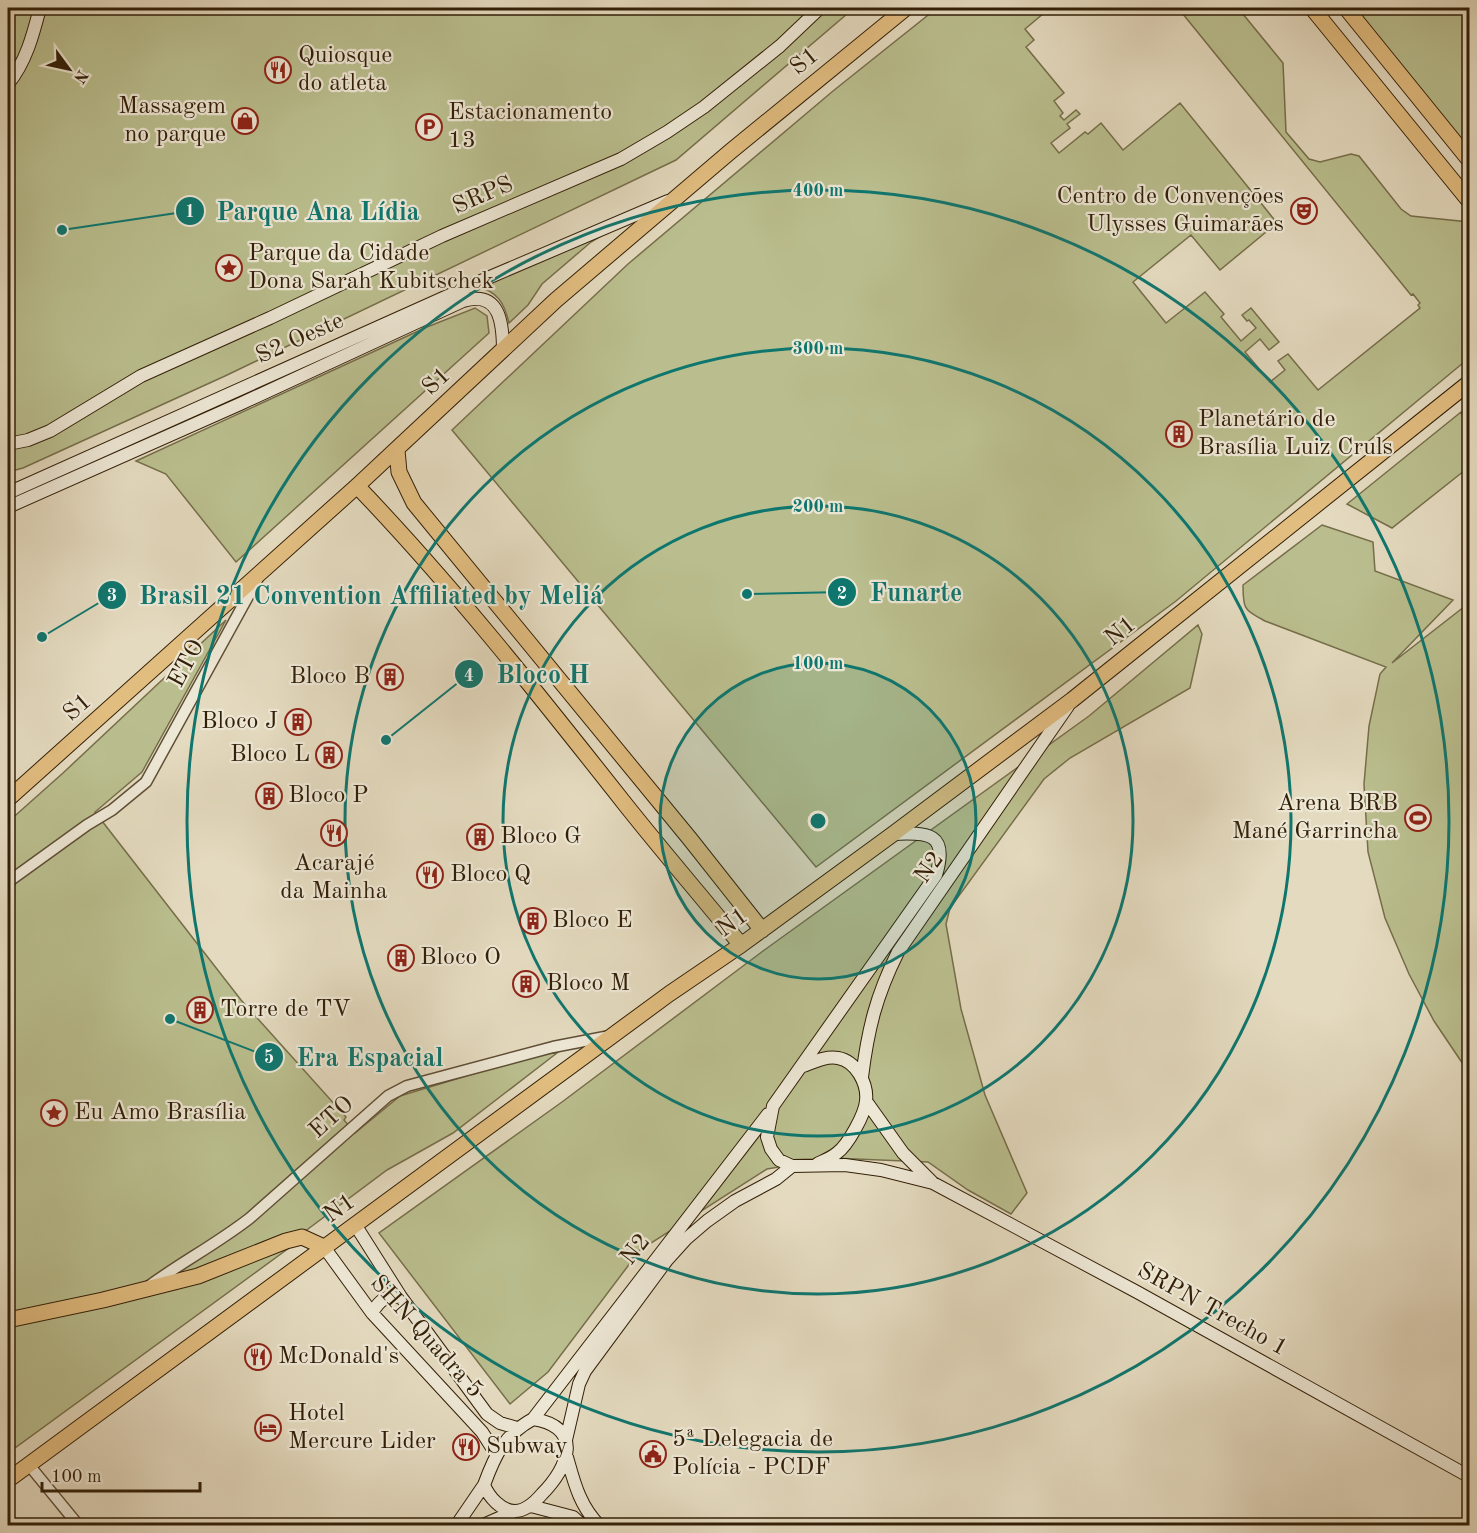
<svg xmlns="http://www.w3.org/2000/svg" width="1477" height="1533" font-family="'Old Standard TT',serif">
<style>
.green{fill:#babe8e;stroke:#766e4a;stroke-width:1.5}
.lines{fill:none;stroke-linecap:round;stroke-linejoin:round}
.tertiary-casing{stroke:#5e4e35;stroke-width:13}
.secondary-casing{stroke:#321f07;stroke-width:14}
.trunk-casing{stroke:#321f07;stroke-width:17}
.tertiary{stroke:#ede7d5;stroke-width:10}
.secondary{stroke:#ede7d5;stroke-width:12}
.trunk{stroke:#e2bd80;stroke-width:15}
.ring{fill:none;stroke:#0f766e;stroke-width:3}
.labels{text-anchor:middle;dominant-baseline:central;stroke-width:4.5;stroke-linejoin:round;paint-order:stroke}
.poi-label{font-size:24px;fill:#321f07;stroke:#ede7d5;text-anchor:start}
.street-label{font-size:24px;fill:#321f07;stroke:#ede7d5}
.centre{fill:#0f766e;stroke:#ede7d5;stroke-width:3}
.ring-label{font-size:18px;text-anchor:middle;font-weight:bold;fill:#0f766e;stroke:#ede7d5;stroke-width:4.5;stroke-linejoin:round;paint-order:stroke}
.leader{fill:none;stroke:#0f766e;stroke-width:2}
.callout-dot{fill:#0f766e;stroke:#ede7d5;stroke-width:2}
.mark-label{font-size:18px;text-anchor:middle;font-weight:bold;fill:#fff}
.callout-label{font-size:26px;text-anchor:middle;font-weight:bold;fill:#0f766e;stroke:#ede7d5;stroke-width:4.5;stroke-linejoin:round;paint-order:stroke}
</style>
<rect width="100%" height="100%" fill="#e4dabf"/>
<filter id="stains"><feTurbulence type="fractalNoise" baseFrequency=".00333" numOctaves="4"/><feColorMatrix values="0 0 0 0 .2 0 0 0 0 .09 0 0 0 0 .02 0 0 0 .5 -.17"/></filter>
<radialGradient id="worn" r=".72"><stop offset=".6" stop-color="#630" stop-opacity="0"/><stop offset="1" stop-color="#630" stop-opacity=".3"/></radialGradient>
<path class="green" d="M8 8H854L676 160 225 376 23 468 8 472Z
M937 8H1050L1025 29 1034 40 1026 47 1064 93 1054 101 1063 113 1060 116 1064 120 1076 110 1080 114 1067 124 1070 128 1051 143 1059 153 1085 132 1088 134 1101 123 1123 150 1180 103 1277 223 1220 270 1191 235 1133 282 1166 323 1205 292 1224 314 1221 317 1241 341 1256 328 1249 320 1247 321 1242 315 1251 308 1279 342 1269 350 1260 339 1245 352 1270 382 1285 370 1278 361 1288 354 1318 390 1420 308 1418 305 1420 303 1413 294 1411 295 1178 8H1238L1283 63 1286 132 1309 159 1320 162 1351 154 1359 156 1401 209 1411 216 1469 222V358L1176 601 816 867 452 430 628 264 833 91Z
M1352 8H1469V152Z
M616 227 591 242 542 284 528 305 509 323C504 302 498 292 476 286Z
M475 308 487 316 489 333 236 562 166 474 136 461 427 327Z
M1461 412 1469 424V467L1392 528 1347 504Z
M1322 525 1373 542 1375 571 1453 600 1392 663 1469 603V1073L1434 1021 1409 974 1385 918 1368 852 1364 784 1369 726 1380 674 1386 667 1265 621C1244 609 1243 610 1243 585Z
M226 620 142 772 95 812 241 1000 346 1117 344 1120 355 1133 400 1096 539 1054 557 1053 453 1133 387 1170 284 1247 300 1240 8 1453V822L63 773Z
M1198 625 1202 634 1190 688 1070 758 1044 779 950 908 946 924 961 1009 985 1095 1027 1193 1011 1214 968 1190 928 1162 832 1158 767 1169 640 1250 548 1372 510 1404 379 1233 562 1102 763 951 1089 716Z"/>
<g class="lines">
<defs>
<path id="tertiary" d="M8 882 87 825 112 810 146 782 257 580
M149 1286C182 1262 218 1243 250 1218L388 1096 407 1086 553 1047 610 1036
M29 1465 79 1526"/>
<path id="secondary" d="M8 84C26 62 33 35 40 8
M8 444 28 440 50 431 141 376 270 318 442 236 621 159 667 132 704 107 780 46 820 8
M8 493 490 277 668 201
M8 507 240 404 463 301C500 290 503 323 503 351
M893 834C928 832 949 833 936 875L773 1106 767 1137 771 1149 779 1160 792 1166 845 1165 881 1170 933 1183 1137 1292 1470 1477
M803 1066C814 1062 825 1056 838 1058 856 1061 868 1084 866 1101 865 1114 848 1145 837 1153 831 1158 823 1161 817 1164
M862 1077C868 1029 876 996 898 952L1068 706
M866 1101 903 1153 932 1182
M356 1226 401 1297 487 1414 500 1423 517 1428
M324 1247 372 1313 482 1432 496 1454
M372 1313C380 1299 386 1296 401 1297
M533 1419C584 1427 569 1467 542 1494 536 1501 526 1511 515 1511 501 1511 489 1497 484 1485 495 1455 504 1435 533 1419L768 1114
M566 1440 579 1384 585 1371 667 1260 686 1239 707 1221 735 1201 776 1179 792 1166
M567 1457C574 1482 580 1507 600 1526
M531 1506 573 1517 583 1526
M456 1526 484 1485
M481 1526 515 1511"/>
<path id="trunk" d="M1312 8 1470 202
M1346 8 1470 161
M397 450 399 472 414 503 690 839 762 930
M357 486C453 586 539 695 625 804 663 852 703 898 741 945
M8 799 357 486 556 300 731 151 906 8
M8 1320 103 1300 198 1276 286 1241 302 1237 324 1247
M8 1480 669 994 741 945 893 834 1072 700 1470 382"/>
</defs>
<use href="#tertiary" class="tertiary-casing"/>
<use href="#secondary" class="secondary-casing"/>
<use href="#trunk" class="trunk-casing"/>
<use href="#tertiary" class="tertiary"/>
<use href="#secondary" class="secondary"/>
<use href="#trunk" class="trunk"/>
</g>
<circle cx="818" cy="821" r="158" fill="#0f766e" fill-opacity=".12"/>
<g class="ring">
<circle cx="818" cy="821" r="158"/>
<circle cx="818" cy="821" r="315"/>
<circle cx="818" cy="821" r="473"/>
<circle cx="818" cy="821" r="631"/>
</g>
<defs>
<symbol id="restaurant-ring" viewBox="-11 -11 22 22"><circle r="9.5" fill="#ede7d5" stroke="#8f2418" stroke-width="1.5"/><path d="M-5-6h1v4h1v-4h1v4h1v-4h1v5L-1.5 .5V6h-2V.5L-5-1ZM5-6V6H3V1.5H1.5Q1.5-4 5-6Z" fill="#8f2418"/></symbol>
<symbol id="shop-ring" viewBox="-11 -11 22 22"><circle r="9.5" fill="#ede7d5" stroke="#8f2418" stroke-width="1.5"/><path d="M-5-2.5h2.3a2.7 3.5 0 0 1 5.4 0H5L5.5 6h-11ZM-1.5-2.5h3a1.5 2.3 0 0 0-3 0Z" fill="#8f2418"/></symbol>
<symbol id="parking-ring" viewBox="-11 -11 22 22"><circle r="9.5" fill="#ede7d5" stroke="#8f2418" stroke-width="1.5"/><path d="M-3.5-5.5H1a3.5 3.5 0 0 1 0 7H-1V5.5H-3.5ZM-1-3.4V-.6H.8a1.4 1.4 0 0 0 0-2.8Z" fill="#8f2418"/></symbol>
<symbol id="theatre-ring" viewBox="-11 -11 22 22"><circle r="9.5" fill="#ede7d5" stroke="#8f2418" stroke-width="1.5"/><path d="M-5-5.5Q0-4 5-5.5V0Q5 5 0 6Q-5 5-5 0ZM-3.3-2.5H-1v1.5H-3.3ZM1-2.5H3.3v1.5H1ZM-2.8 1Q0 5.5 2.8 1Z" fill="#8f2418"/></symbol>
<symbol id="sight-ring" viewBox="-11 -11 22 22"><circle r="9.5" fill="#ede7d5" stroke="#8f2418" stroke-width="1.5"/><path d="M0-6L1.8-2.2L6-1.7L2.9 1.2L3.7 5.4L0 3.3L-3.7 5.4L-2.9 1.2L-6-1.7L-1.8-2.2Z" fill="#8f2418"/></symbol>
<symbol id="building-ring" viewBox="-11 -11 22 22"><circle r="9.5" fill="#ede7d5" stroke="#8f2418" stroke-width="1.5"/><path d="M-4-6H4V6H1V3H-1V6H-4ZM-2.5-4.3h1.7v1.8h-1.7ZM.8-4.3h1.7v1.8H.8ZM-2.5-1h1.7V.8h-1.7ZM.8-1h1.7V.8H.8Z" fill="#8f2418"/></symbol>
<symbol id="stadium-ring" viewBox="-11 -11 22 22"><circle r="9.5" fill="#ede7d5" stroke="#8f2418" stroke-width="1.5"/><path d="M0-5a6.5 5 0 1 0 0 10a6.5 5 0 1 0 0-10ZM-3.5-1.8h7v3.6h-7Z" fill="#8f2418"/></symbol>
<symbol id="hotel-ring" viewBox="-11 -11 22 22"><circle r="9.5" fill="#ede7d5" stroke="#8f2418" stroke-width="1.5"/><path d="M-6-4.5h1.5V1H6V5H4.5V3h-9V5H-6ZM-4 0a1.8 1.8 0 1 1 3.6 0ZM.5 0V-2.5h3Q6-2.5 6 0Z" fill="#8f2418"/></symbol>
<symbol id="civic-ring" viewBox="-11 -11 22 22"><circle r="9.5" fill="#ede7d5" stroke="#8f2418" stroke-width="1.5"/><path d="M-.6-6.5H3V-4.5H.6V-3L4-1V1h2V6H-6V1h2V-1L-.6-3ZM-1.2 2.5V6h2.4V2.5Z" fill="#8f2418"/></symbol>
</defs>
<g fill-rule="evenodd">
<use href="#restaurant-ring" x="263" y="55" width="30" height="30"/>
<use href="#shop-ring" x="230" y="106" width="30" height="30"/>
<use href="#parking-ring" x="414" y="112" width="30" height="30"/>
<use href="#theatre-ring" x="1289" y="196" width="30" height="30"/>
<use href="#sight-ring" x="214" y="253" width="30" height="30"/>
<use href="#building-ring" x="1164" y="419" width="30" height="30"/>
<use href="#building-ring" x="375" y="662" width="30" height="30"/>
<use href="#building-ring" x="283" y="707" width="30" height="30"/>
<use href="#building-ring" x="314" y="740" width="30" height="30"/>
<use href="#building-ring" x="254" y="781" width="30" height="30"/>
<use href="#stadium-ring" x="1403" y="803" width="30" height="30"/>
<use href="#restaurant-ring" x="319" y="818" width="30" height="30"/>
<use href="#building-ring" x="465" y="822" width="30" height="30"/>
<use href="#restaurant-ring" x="415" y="860" width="30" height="30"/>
<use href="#building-ring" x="518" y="906" width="30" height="30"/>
<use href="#building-ring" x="386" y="943" width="30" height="30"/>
<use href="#building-ring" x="511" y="969" width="30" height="30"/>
<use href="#building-ring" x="185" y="995" width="30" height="30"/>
<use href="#sight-ring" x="39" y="1098" width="30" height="30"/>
<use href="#restaurant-ring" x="243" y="1342" width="30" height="30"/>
<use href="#hotel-ring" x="253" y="1413" width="30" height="30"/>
<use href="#restaurant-ring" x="451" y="1432" width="30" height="30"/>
<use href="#civic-ring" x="638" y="1439" width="30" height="30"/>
</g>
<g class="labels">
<g class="poi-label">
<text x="298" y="56">Quiosque<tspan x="298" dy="28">do atleta</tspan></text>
<text x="226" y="107" text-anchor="end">Massagem<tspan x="226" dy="28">no parque</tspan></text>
<text x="448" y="113">Estacionamento<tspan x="448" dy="28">13</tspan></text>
<text x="1284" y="197" text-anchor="end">Centro de Convenções<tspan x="1284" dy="28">Ulysses Guimarães</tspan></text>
<text x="248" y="254">Parque da Cidade<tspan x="248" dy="28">Dona Sarah Kubitschek</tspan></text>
<text x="1198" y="420">Planetário de<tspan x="1198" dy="28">Brasília Luiz Cruls</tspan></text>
<text x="370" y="677" text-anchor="end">Bloco B</text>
<text x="278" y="722" text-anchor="end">Bloco J</text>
<text x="310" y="755" text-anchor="end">Bloco L</text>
<text x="288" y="796">Bloco P</text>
<text x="1398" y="804" text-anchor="end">Arena BRB<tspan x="1398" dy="28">Mané Garrincha</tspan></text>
<text x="500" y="837">Bloco G</text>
<text x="334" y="864" text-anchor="middle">Acarajé<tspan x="334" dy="28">da Mainha</tspan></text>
<text x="450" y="875">Bloco Q</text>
<text x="552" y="921">Bloco E</text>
<text x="420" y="958">Bloco O</text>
<text x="546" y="984">Bloco M</text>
<text x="220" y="1010">Torre de TV</text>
<text x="74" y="1113">Eu Amo Brasília</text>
<text x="278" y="1357">McDonald's</text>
<text x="288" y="1414">Hotel<tspan x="288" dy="28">Mercure Lider</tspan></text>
<text x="672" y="1440">5ª Delegacia de<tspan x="672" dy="28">Polícia - PCDF</tspan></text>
<text x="486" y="1447">Subway</text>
</g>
<g class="street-label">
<text transform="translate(805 62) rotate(-39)">S1</text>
<text transform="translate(483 196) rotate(-23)">SRPS</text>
<text transform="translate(300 339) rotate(-24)">S2 Oeste</text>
<text transform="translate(437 382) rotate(-43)">S1</text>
<text transform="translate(1121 632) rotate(-39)">N1</text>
<text transform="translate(187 664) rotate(-62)">ETO</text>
<text transform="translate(78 708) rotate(-41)">S1</text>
<text transform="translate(930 868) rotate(-55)">N2</text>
<text transform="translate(733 923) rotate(-36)">N1</text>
<text transform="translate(332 1118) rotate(-42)">ETO</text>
<text transform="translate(340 1209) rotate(-35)">N1</text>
<text transform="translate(636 1250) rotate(-52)">N2</text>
<text transform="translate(1212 1310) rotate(29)">SRPN Trecho 1</text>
<text transform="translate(426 1337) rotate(48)">SHN Quadra 5</text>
</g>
</g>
<circle cx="818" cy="821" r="9" class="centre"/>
<g class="ring-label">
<text x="818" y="196">400 m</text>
<text x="818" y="354">300 m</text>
<text x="818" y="512">200 m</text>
<text x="818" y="669">100 m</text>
</g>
<path class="leader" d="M62 230L190 211M747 594L842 592M42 637L112 595M386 740L469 674M170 1019L269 1057"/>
<g class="callout-dot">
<circle cx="62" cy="230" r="6"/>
<circle cx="747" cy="594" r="6"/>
<circle cx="42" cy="637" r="6"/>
<circle cx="386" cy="740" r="6"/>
<circle cx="170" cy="1019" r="6"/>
<circle cx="190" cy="211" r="15"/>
<circle cx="842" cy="592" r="15"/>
<circle cx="112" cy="595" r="15"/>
<circle cx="469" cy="674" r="15"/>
<circle cx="269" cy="1057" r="15"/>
</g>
<g class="mark-label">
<text x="190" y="217">1</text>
<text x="842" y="599">2</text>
<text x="112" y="601">3</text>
<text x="469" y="681">4</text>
<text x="269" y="1063">5</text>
</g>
<g class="callout-label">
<text x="318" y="220">Parque Ana Lídia</text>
<text x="916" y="601">Funarte</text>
<text x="371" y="604">Brasil 21 Convention Affiliated by Meliá</text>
<text x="543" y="683">Bloco H</text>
<text x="370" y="1066">Era Espacial</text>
</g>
<rect width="1477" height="1533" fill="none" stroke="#e4dabf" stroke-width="30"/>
<rect x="9" y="9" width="1459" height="1515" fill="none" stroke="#321f07" stroke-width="3"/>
<rect x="15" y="15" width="1447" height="1503" fill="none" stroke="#321f07" stroke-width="1.5"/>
<g transform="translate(69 69) rotate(123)" stroke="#ede7d5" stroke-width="4.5" paint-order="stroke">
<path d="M0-4.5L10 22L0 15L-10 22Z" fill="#321f07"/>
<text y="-9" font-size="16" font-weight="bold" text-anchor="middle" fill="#321f07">N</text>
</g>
<path d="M42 1482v9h158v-9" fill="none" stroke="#321f07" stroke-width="3"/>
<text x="51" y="1482" font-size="18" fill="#321f07" stroke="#ede7d5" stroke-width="4.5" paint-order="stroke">100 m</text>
<rect width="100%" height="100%" filter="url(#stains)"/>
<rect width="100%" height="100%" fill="url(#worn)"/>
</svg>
